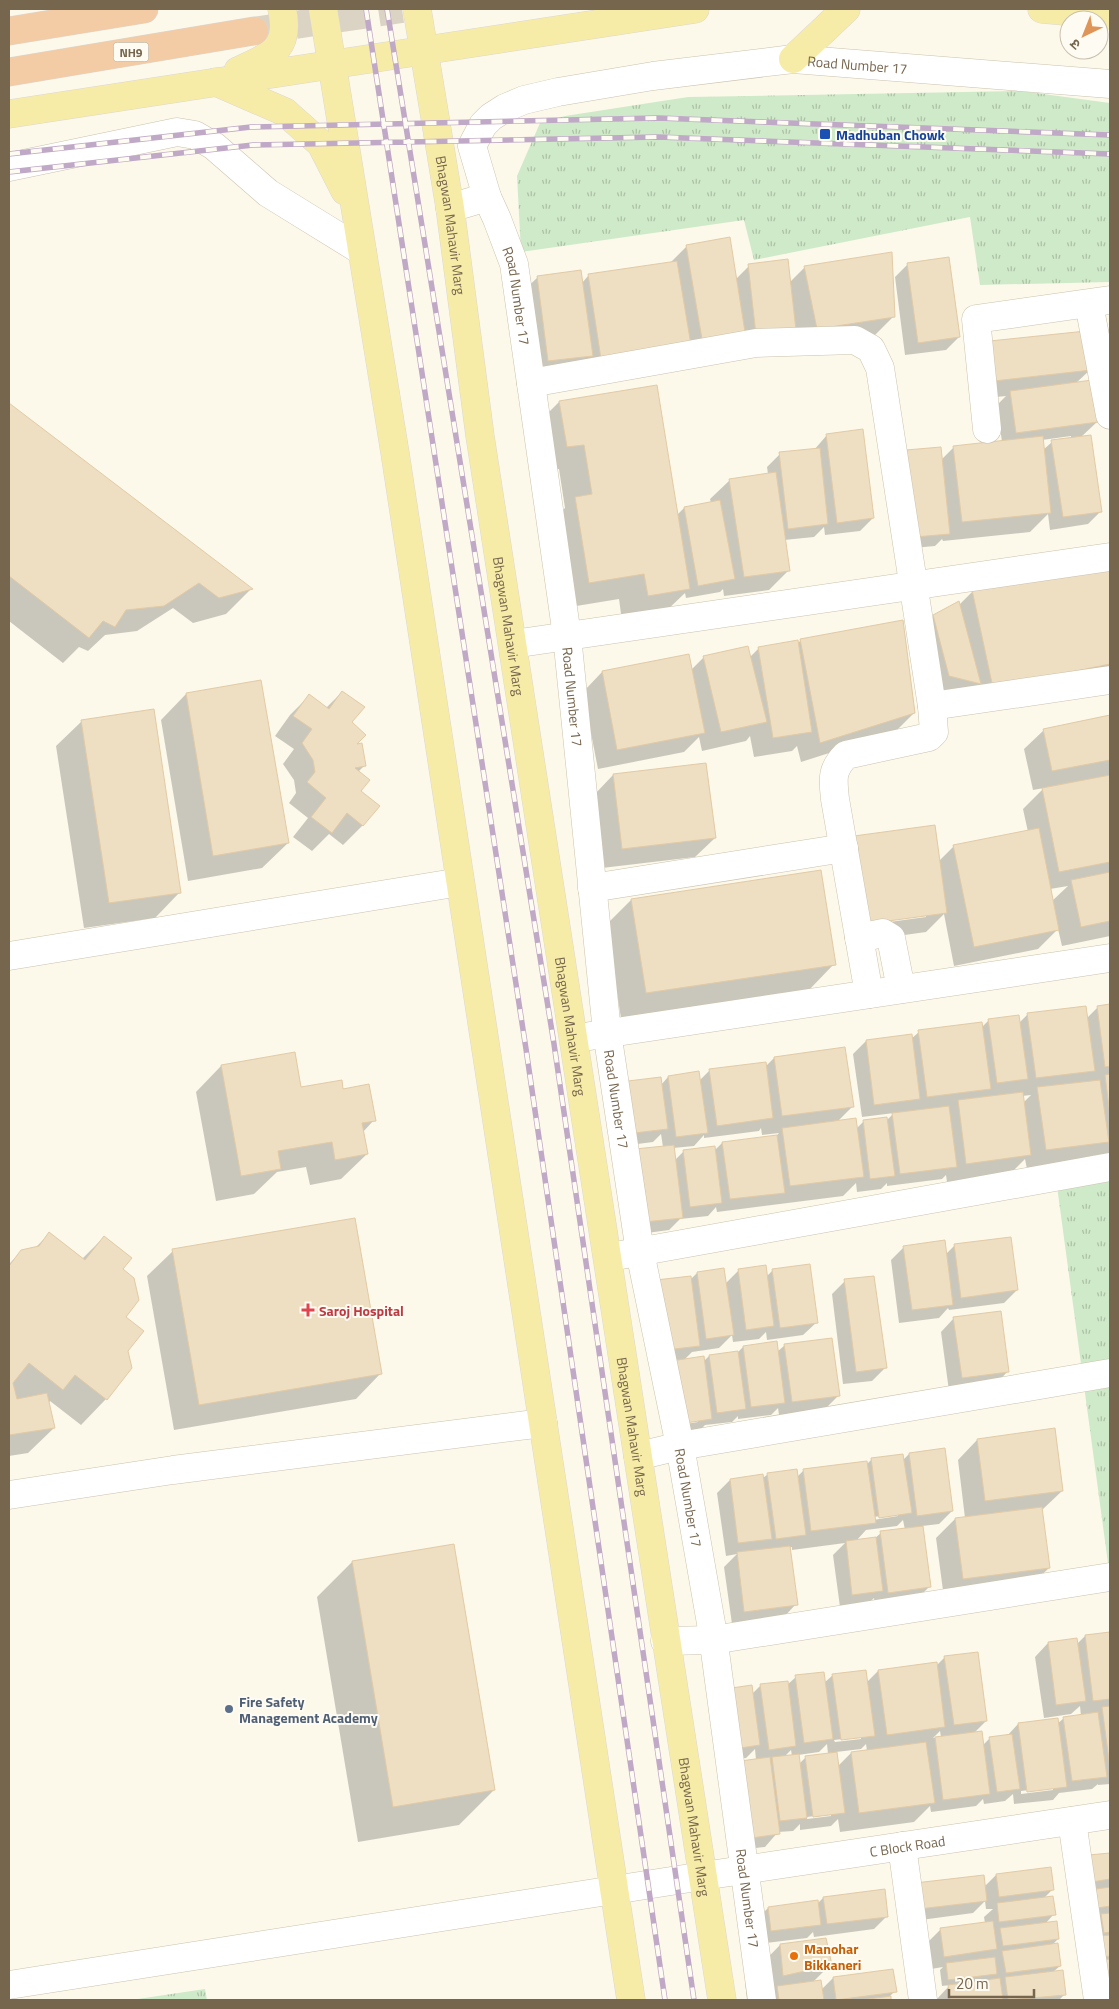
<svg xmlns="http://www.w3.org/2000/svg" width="1119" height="2009" font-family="'Titillium Web','Noto Sans Devanagari',sans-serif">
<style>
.grass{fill:url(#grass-tufts)}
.shadow{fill:#0003;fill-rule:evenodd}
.building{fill:#eedec2;stroke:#e2caa5}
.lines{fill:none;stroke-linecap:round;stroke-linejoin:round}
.highway-tunnel{stroke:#dbd4c4;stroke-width:28;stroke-dasharray:28 14;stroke-linecap:butt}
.minor-casing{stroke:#ccc2ae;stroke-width:29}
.major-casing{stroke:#dcd7d1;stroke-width:29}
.highway-casing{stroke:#dcd7d1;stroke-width:29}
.minor{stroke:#fff;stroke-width:28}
.major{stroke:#f7eca7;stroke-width:28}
.highway{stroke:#f3cba5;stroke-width:28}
.rail-casing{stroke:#c0a8c7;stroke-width:5.5}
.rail{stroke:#fefcf2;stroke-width:4;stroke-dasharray:11;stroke-linecap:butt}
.transit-dot{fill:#1a4fb4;stroke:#fefcf2;stroke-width:2}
.health-dot{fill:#e0444e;stroke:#fefcf2;stroke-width:2}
.service-dot{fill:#5c6f8a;stroke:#fefcf2;stroke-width:2}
.food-dot{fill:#e8710a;stroke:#fefcf2;stroke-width:2}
.labels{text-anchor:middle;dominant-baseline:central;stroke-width:4;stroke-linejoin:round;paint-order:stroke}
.shield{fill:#fefcf2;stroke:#a0937f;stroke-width:1}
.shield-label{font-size:12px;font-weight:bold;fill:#77664e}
.street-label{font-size:14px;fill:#77664e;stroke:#fefcf2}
.transit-label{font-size:14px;font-weight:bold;fill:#164399;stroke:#fefcf2;text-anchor:start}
.health-label{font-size:14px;font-weight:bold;fill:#be3a42;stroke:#fefcf2;text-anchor:start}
.service-label{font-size:14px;font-weight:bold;fill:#4e5e75;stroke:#fefcf2;text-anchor:start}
.food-label{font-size:14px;font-weight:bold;fill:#c56008;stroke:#fefcf2;text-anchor:start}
</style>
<defs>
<pattern id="grass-tufts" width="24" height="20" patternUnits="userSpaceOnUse" patternTransform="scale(1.25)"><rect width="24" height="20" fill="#cfeac9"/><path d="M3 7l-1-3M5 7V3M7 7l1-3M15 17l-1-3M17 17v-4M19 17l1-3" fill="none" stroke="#adc1a5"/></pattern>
</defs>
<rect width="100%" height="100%" fill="#fcf9eb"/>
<path class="grass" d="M1021 91 1110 103V282L980 285 970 217 754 260 744 220 521 252 517 176 540 123 565 116 688 97Z
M1110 1157V1578L1054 1164Z
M205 1989 207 2000H131Z"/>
<path class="shadow" d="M687 246 736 279 749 266 789 283 805 267 894 316 874 336 529 380 518 296 538 277 582 283 588 276 669 264Z
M908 264 959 337 946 350 905 355 895 277Z
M971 361 1090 370 1076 383 1097 422 1081 437 1101 511 1088 524 1050 530 1048 514 1030 532 943 541 942 539 935 546 902 549 941 460 954 447 1002 442 997 405 1006 396 975 399ZM1071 436V439L1052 442 1043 450 1042 440Z
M559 402 677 515 684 508 711 503 710 499 730 480 768 474 767 467 780 454 814 450 827 435 873 518 860 531 825 535 824 527 814 537 784 540 789 570 769 590 724 596 723 589 720 592 686 598 685 593 663 614 622 621 619 599 564 608 550 523 565 508 559 469 541 472 534 427Z
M9 405 251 589 226 614 193 623 173 608 137 631 105 635 88 651 79 647 63 663 9 621Z
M1110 563V683L964 695 937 688 921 629 934 616 959 605 973 591Z
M801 640 914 713 895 732 801 762 797 746 792 751 754 757 750 736 746 741 702 751 699 737 684 752 598 769 583 692 602 672 688 656 691 670 704 657H750L759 648 797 644Z
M342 692 350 722 354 747 364 766 358 772 360 792 378 806 362 826 343 845 329 834 312 851 293 837 308 818 289 803 296 793 294 780 283 764 294 749 275 736 290 715 309 696 326 708Z
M186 694 288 843 262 868 188 881 161 720Z
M1110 717V936L1062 946 1058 929 1038 949 954 966 944 914 926 932 847 943 835 856 855 837 934 827 939 861 954 846 1028 832 1023 809 1044 788 1033 790 1024 749 1044 730ZM1068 886 1052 901 1050 889ZM926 915V917L860 926V923Z
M82 721 180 892 155 918 84 928 56 746Z
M613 775 715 838 695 857 602 868 594 795Z
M631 900 834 964 809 990 621 1018 606 925Z
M1110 1005V1157L1094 1159V1155L1088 1161 1027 1169 1025 1159 1010 1174 947 1182 946 1175 942 1179 887 1186V1183L881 1189 857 1192 856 1183 843 1196 717 1212 716 1207 708 1216 680 1219 669 1230 632 1235 663 1147 661 1134 653 1142 622 1146 661 1085 668 1077 699 1081 710 1070 765 1067 774 1058 852 1107 837 1122 856 1129 863 1122 886 1119 887 1120 894 1113 862 1117 853 1054 866 1041 911 1039 919 1032 982 1027 989 1020 1019 1023 1028 1014 1087 1018 1098 1007ZM1031 1095 1023 1103 1022 1096ZM761 1128 762 1135 779 1133 776 1136 722 1143 714 1151H684L674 1161 673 1148 694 1146 704 1135V1138L759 1131Z
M221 1066 300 1088 342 1090 374 1120 363 1132 367 1154 341 1179 310 1185 306 1167 277 1172 254 1194 216 1201 196 1092Z
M49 1234 82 1259 104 1237 122 1270 127 1351 131 1368 106 1399 81 1425 50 1401 48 1404 54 1428 28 1453 9 1456V1264L22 1251 35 1248Z
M955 1245 1017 1290 1004 1303 949 1310 948 1308 939 1318 899 1323 891 1260 904 1247 946 1254Z
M173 1251 381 1373 356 1399 174 1430 147 1276Z
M739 1270 766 1277 773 1270 817 1322 803 1335 767 1340 766 1332 759 1339 733 1342 732 1335 719 1348 692 1352 684 1360 703 1362 709 1356 738 1352 743 1347 777 1352 785 1345 838 1396 825 1409 779 1415 778 1408 771 1415 738 1419V1416L732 1422 705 1425 698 1432 667 1436 653 1363 690 1280 697 1273 725 1284ZM698 1420V1422L673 1426Z
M845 1281 885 1368 872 1381 843 1384 832 1294Z
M954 1318 1008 1371 995 1385 949 1391 941 1332Z
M977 1440 1062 1491 1042 1510 1049 1568 1029 1587 944 1598 936 1538 955 1519 965 1518 958 1460Z
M909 1454 952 1511 939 1524 922 1526 930 1586 917 1599 875 1605 874 1598 869 1603 840 1607 833 1555 845 1543 792 1550V1547L789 1548 796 1604 783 1618 732 1624 724 1567 737 1554 726 1556 717 1493 730 1480 763 1478 768 1474 797 1477 804 1470 866 1465 872 1459 903 1460ZM898 1514V1516L873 1520V1517ZM903 1520 905 1530 881 1533 875 1538 856 1541 866 1530 897 1526Z
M352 1562 494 1790 459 1825 358 1842 317 1597Z
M1110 1633V1784L1098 1785V1784L1092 1789 1059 1793 1053 1800 1014 1804 1013 1794 1005 1801 984 1804 983 1799 976 1806 931 1812 930 1806 914 1822 840 1832 838 1819 831 1826 800 1830V1824L793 1831 778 1832 765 1847 731 1851 756 1760 755 1749 746 1758 721 1761 752 1694 761 1685H787L796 1677 824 1683 833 1675 867 1682 878 1671 936 1666 945 1657 986 1721 974 1733 983 1745 990 1738 1007 1736 1018 1724H1057L1064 1718 1081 1716 1080 1706 1071 1714 1044 1718 1035 1657 1048 1643 1077 1644 1085 1636ZM940 1731 941 1737 933 1738ZM861 1737V1739L835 1742 834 1740ZM827 1744 828 1754 806 1757 799 1764 798 1755 819 1752ZM866 1744 867 1751 851 1753 838 1766 836 1752 861 1749ZM791 1750 792 1756 784 1757ZM1053 1787V1790L1021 1794V1791ZM831 1814V1816L807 1819V1817Z
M1110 1854V1996L1089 1856Z
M1050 1868 1053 1889 1044 1898 1054 1914 1045 1924 1058 1939 1051 1946 1060 1966 1053 1972 1065 1994 1059 2000H936L950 1985 942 1986 940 1970 943 1967 931 1969 928 1942 941 1929 985 1923 984 1917 993 1909H986L985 1901 973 1913 906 1922 903 1897 984 1887 996 1875Z
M823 1898 887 1916 874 1929 814 1937 813 1932 807 1938 758 1944 755 1921 768 1908 817 1904Z
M780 1945 830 1965 812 1983 821 1990 833 1978 895 1991 889 1997 890 2000H747L745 1981Z"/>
<path class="building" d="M730 237 745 332 702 339 686 245Z
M892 252 895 317 817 329 804 266Z
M949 257 960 337 918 343 907 263Z
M788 259 796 330 756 335 748 264Z
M677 261 691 345 601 359 588 274Z
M581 270 593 356 548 361 537 276Z
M1086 331 1091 370 994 381 990 341Z
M1092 380 1098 422 1016 433 1010 391Z
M657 385 690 589 648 596 644 574 589 583 575 497 592 494 584 445 567 447 559 401Z
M9 403 253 589 219 598 199 583 164 606 126 610 115 627 103 621 89 638 9 576Z
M863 429 874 518 837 523 826 434Z
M1091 435 1102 512 1063 517 1051 440Z
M1043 436 1051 513 962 522 953 446Z
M941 447 950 534 915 537 906 450Z
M820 448 828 524 788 529 779 452Z
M776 472 790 571 744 577 729 479Z
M720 500 735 579 698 586 684 507Z
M1110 562V664L993 688 972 590Z
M959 601 981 684 949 676 933 615Z
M903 620 915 713 820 743 800 639Z
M798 640 812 732 773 738 758 647Z
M748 646 767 722 721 732 703 656Z
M689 654 705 733 617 750 602 671Z
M261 680 289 843 213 856 186 693Z
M342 691 365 707 352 722 366 735 357 744 362 743 366 766 355 768 370 780 361 791 380 806 363 826 347 813 332 833 311 817 326 798 307 782 315 772 313 760 302 743 312 729 293 716 309 694 329 709Z
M154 709 181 893 109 903 81 720Z
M1110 715V760L1052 771 1043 729Z
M706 763 716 838 622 849 613 774Z
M1110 775V862L1059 872 1042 788Z
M935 825 947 913 866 924 854 836Z
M1039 828 1059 930 974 947 953 845Z
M821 870 836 965 646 993 631 899Z
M1110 872V921L1081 927 1071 880Z
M1110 1004V1066L1105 1067 1097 1006Z
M1086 1006 1095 1071 1036 1078 1027 1013Z
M1019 1015 1028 1079 997 1083 988 1019Z
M982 1022 991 1089 927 1097 918 1030Z
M912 1034 920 1099 874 1105 866 1040Z
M845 1047 854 1107 782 1116 774 1057Z
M295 1052 301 1087 342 1080 343 1089 369 1084 376 1121 362 1123 368 1154 335 1160 332 1142 278 1151 281 1169 241 1176 221 1065Z
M766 1062 773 1118 717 1126 709 1069Z
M699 1071 708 1133 676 1137 668 1076Z
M1110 1074V1115L1105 1075Z
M661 1077 668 1129 634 1133 628 1081Z
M1100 1080 1109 1142 1046 1150 1037 1087Z
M1023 1092 1031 1155 966 1164 958 1100Z
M949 1106 957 1167 900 1174 892 1113Z
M887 1117 895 1176 870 1179 863 1120Z
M856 1118 864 1177 790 1186 782 1128Z
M777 1135 785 1193 730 1199 722 1142Z
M674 1145 683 1218 644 1222 635 1149Z
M715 1146 722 1203 690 1207 683 1150Z
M355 1218 382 1374 199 1405 172 1249Z
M49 1232 85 1260 104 1236 132 1258 123 1269 134 1278 139 1300 126 1317 144 1331 128 1351 132 1368 107 1400 75 1375 63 1390 29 1363 13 1383 17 1399 47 1393 55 1428 9 1435V1266L21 1250 39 1246Z
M1011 1237 1018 1290 961 1298 954 1244Z
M945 1240 953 1305 912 1310 903 1246Z
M810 1264 818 1323 780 1328 772 1269Z
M766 1265 774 1326 746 1330 738 1269Z
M724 1268 734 1335 706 1339 697 1272Z
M691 1276 700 1346 666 1350 656 1280Z
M874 1276 887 1368 856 1372 844 1279Z
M1001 1311 1009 1372 962 1378 953 1317Z
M832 1338 840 1396 792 1402 784 1344Z
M777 1341 785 1403 751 1407 743 1346Z
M738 1351 746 1409 717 1413 709 1355Z
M704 1356 712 1419 679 1424 671 1361Z
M1055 1428 1063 1491 985 1501 977 1439Z
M945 1448 953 1511 917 1516 909 1453Z
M903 1454 912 1513 879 1518 871 1458Z
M867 1461 876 1523 811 1531 803 1469Z
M797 1469 806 1535 776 1539 767 1473Z
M763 1474 772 1539 738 1543 730 1479Z
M1042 1507 1050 1568 963 1579 955 1518Z
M923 1526 931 1587 888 1593 880 1531Z
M876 1537 883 1591 852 1595 846 1541Z
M454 1544 495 1790 393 1807 352 1561Z
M790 1546 798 1605 744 1612 737 1552Z
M1110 1632V1699L1093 1701 1085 1635Z
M1077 1638 1086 1701 1056 1705 1048 1642Z
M978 1652 987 1721 954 1725 944 1656Z
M937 1662 945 1727 887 1735 878 1670Z
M866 1670 875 1736 841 1740 832 1674Z
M824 1672 833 1739 804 1743 795 1675Z
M788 1681 796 1746 769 1750 760 1684Z
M752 1685 760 1745 734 1749 725 1689Z
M1110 1706V1768L1102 1707Z
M1098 1712 1107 1777 1072 1781 1063 1717Z
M1058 1718 1067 1787 1027 1792 1018 1723Z
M982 1731 990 1794 943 1800 935 1737Z
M1012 1734 1020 1789 997 1792 989 1737Z
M926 1742 935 1803 859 1813 851 1752Z
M837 1752 845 1813 813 1817 805 1756Z
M799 1754 807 1818 780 1821 772 1757Z
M770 1757 780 1834 744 1839 733 1762Z
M1110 1853V1879L1092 1882 1089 1855Z
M1051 1867 1054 1890 999 1897 996 1874Z
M984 1875 987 1901 919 1909 915 1883Z
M1110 1887V1906L1098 1908 1096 1889Z
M885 1889 888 1917 827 1924 823 1897Z
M1053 1896 1056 1915 999 1922 997 1903Z
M818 1900 821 1925 771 1931 768 1907Z
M1110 1913V1932L1104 1933 1101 1914Z
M993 1921 997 1949 944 1957 940 1928Z
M1057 1921 1059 1939 1003 1946 1000 1928Z
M1110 1935V1956L1101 1957 1098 1936Z
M826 1938 832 1965 783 1976 780 1944Z
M1058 1943 1061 1966 1006 1973 1002 1951Z
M995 1957 997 1974 948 1980 946 1963Z
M1110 1959V1985L1104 1986 1101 1960Z
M893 1969 897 1992 836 2000 833 1977Z
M1063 1970 1066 1995 1008 2000 1005 1977Z
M1000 1978 1003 2000H950L948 1985Z
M821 1980 824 2000H779L777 1986Z
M891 1996V2000H861Z"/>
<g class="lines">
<path class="highway-tunnel" d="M254 31 402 9"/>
<defs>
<g id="minor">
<path d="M9 167 177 132 195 135 214 146 268 193 362 251"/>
<path id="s1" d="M487 197 497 219 514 264 567 636 607 1032 640 1252 680 1446 712 1629 762 2000"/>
<path id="s2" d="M450 208 487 197 472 146 483 125 491 117 505 108 524 100 558 92 653 76 793 59 1110 84"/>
<path d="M1089 304 1110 415"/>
<path d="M531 383 756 343 855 340 871 349 880 368 932 706 934 732 929 737 846 755C831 770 833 779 835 799L869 994"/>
<path d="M987 429 976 319 1110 300"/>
<path d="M513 644 1110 557"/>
<path d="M932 706 1110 680"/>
<path d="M592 888 844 848"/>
<path d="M859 938 883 933 891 938 901 989"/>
<path d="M9 956 460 882"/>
<path d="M590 1036 1110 958"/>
<path d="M621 1255 1110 1167"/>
<path d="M638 1456 680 1446 1110 1373"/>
<path d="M9 1495 173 1470 543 1423"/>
<path d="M665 1641 713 1640 1110 1577"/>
<path d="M1072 1821 1098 2000"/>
<path d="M902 1846 923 2000"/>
<path id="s3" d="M9 1985 703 1876 1110 1815"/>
</g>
<g id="major">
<path d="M323 9 395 453 631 2000"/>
<path id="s4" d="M417 9 450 208 480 436 722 2000"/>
<path d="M1042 9 1110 15"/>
<path d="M793 59 846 9"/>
<path d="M238 71C270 56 291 50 282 9"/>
<path d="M216 82 285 112 321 144 345 191"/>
<path d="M9 114 695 9"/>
</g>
<path id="highway" d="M9 31 144 9
M9 72 254 31"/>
</defs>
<use href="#minor" class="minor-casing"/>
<use href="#major" class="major-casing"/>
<use href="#highway" class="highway-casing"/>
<use href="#minor" class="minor"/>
<use href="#major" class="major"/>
<use href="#highway" class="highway"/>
<defs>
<path id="rail" d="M366 9 526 1049 665 2000
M387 9 554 1044 694 2000
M9 154 251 127 658 118 1110 135
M9 172 253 145 658 137 1110 154"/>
</defs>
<use href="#rail" class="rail-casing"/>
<use href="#rail" class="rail"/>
</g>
<rect class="transit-dot" x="819" y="128" width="12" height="12" rx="2.5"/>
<path class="health-dot" d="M305.5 1302.5h5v5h5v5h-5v5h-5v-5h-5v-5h5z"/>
<circle class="service-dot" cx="229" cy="1709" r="5"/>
<circle class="food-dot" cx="794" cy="1956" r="5"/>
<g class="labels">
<rect class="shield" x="113.5" y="42.5" width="35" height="19" rx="4"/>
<g class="shield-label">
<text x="131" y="52">NH9</text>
</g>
<g class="street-label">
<text stroke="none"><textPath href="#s2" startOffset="501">Road Number 17</textPath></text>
<text stroke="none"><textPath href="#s4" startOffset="219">Bhagwan Mahavir Marg</textPath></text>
<text stroke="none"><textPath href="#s1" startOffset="104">Road Number 17</textPath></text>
<text stroke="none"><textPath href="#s4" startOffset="624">Bhagwan Mahavir Marg</textPath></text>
<text stroke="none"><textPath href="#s1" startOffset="509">Road Number 17</textPath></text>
<text stroke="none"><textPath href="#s4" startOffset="1029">Bhagwan Mahavir Marg</textPath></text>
<text stroke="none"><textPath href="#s1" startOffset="914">Road Number 17</textPath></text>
<text stroke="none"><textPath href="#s4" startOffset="1434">Bhagwan Mahavir Marg</textPath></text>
<text stroke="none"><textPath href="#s1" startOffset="1319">Road Number 17</textPath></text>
<text stroke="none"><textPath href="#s4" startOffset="1839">Bhagwan Mahavir Marg</textPath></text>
<text stroke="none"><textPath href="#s3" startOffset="909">C Block Road</textPath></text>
<text stroke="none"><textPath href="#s1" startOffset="1724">Road Number 17</textPath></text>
</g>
<g class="transit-label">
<text x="836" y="134">Madhuban Chowk</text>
</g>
<g class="health-label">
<text x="319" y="1310">Saroj Hospital</text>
</g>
<g class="service-label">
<text x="239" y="1701">Fire Safety<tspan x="239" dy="16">Management Academy</tspan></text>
</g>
<g class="food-label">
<text x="804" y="1948">Manohar<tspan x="804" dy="16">Bikkaneri</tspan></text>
</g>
</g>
<rect width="1119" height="2009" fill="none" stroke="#77664e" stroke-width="20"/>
<g transform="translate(1084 35) rotate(223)"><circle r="24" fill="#fefcf2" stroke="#c8c0b0"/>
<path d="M0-4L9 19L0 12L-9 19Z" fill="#df9557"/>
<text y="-8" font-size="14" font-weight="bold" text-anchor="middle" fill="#77664e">उ</text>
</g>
<path d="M949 1989v8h85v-8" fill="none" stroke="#77664e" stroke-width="2.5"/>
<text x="956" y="1989" font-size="15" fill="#77664e" stroke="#fefcf2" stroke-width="4" paint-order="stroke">20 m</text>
</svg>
